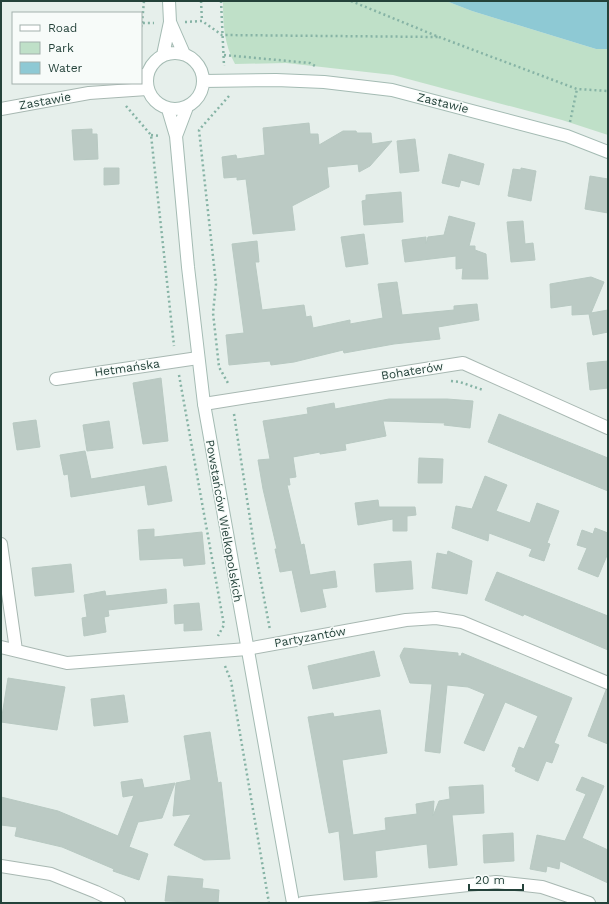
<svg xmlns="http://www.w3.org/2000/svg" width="609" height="904" font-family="'Work Sans',sans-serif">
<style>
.green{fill:#bfe0c8}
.water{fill:#8ec9d4}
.building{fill:#bbcac4;stroke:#b8c9c2}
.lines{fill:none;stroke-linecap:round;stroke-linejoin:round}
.street-casing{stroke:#a8b8b2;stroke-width:14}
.secondary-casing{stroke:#a4bbb3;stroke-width:14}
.path{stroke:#86b3a5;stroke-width:2.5;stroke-dasharray:2 3;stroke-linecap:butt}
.street{stroke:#fff;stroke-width:12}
.secondary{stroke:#fff;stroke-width:12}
.labels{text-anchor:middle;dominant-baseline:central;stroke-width:3;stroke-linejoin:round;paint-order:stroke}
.street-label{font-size:12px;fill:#24423a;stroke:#f7fbf9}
</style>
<rect width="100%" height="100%" fill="#e6efeb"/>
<path class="green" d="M223 1H446L472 11 596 49H608V135L562 120 393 75 286 63 235 64C224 44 223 24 223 1Z"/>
<path class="water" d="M446 1H608V49H596L472 11Z"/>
<path class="building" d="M309 123 310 134H318L319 145 343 131H356L357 133H371L372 144 392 141 370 166 359 172 358 164 327 167 329 187 292 206 295 230 253 234 246 179 237 180V177L224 178 222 157 236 155 237 159 265 155 263 128Z
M92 129V134H97L98 159 74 160 72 130Z
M415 139 419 171 400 173 397 141Z
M449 154 484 164 479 185 461 180 459 187 442 183Z
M104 168H119V184L104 185Z
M521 168 536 171 531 201 508 196 513 169 521 170Z
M590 176 608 179V213L585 209Z
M401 192 403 222 364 225 362 201 366 200V195Z
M449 216 475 223 469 246H475V250L486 254 488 279H462L463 268 456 269V256L405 262 402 240 426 237V244L428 237 444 235Z
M523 221 525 244 533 243 535 260 511 262 507 222Z
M364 234 368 264 346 267 341 237Z
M257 241 259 262H255L262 310 304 305 306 317 311 316 313 328 350 320V324L383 318 378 284 397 282 402 315 454 310V306L477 304 479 320 438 327 440 339 394 344 344 353 343 350 294 362 271 365 270 361 229 365 226 335 244 333 232 244Z
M591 277 604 282 591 313 608 310V332L593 335 589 314 572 315V305L551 308 550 284Z
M608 361V388L590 390 587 363Z
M161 378 168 441 143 444 133 383Z
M389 399H447L473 401 470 428 444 425 445 423 383 421 386 436 345 444 346 450 320 454V452L293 457 296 477 289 478 290 485H287L301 545 304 544 310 575 335 571 337 587 322 589 326 607 301 612 292 570 280 572 275 549H277L263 489 258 460 270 459 263 421 308 414 307 408 334 403 335 409Z
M499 414 608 458V491L488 442Z
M36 420 40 447 17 450 13 423Z
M109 421 113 448 87 451 83 425Z
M85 451 91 479 166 466 172 501 148 505 145 485 71 497 68 474 64 475 60 455Z
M419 458 443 459 442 483H418Z
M485 476 507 485 496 511 530 523 537 503 559 511 547 543 550 544 544 561 529 556 532 549 489 533 488 541 452 528 456 506 472 509Z
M378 500 379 507H415L416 515 407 516V531H393V519L358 525 355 503Z
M595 528 608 533V553L598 577 578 569 587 548 577 545 582 530 593 534Z
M154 529V537L202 532 205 564 184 566 183 558 140 560 138 530Z
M448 551 472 561 467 594 432 588 437 553 447 555Z
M411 561 413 589 376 592 374 564Z
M71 564 74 592 35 596 32 568Z
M497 572 608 616V650L524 614 523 616 485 600Z
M166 589 167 603 108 610 109 616 104 617 106 632 84 636 82 618 87 617 84 595 105 591 106 596Z
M199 603 202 630 184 631V623L175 624 174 605Z
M404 648 458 653V656H461L462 653 572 698 554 743 559 745 552 763 546 761 538 781 515 771 516 768 512 766 519 747 524 749 538 716 505 702 484 751 464 743 485 694 468 687 447 685 440 753 425 751 432 684 410 683 400 656Z
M374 651 380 676 313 689 308 666Z
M8 678 65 687 57 730 1 722Z
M606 690H608V744L588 736Z
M124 695 128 722 94 726 91 699Z
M380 710 387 753 342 760 353 835 386 830 385 818 417 814 416 804 434 801 433 816 439 801 450 799 449 787 483 785 484 813 452 815 457 865 429 868 427 844 375 851 377 877 344 880 339 831 329 833 308 717 333 713 334 717Z
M210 732 218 783 221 782 230 859 204 860 174 845 191 814 173 816 176 783 191 780 184 736Z
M582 777 604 786 582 838 608 850V883L560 861 559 869 547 866 546 872 530 869 537 835 565 841 586 794 576 790Z
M142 779 144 788 175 783 162 818 138 822 129 847 148 854 139 880 113 871 114 869 62 847 15 836 17 827 1 825V797L58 811 118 836 134 795 123 797 121 782Z
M513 833 514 861 484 863 483 835Z
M168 876 203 879 202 888 219 890 218 903 165 901Z"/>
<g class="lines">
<defs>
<path id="street" d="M141 76 147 74
M1 109 89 93 147 89
M56 379 198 358
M204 404 463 363 608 428
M1 544 16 650
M1 647 67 663 247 649 406 620 436 618 462 622 608 683
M1 866 51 874 96 892 119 903
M302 903 496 882 542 887 589 903"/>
<path id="secondary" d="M170 22 184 54
M147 81a28 28 0 1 1 56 0a28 28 0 1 1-56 0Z
M163 55 170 22 169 1
M203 81 276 80 324 82 392 90 567 136 608 152
M168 109 176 136 188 267 204 404 293 903
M176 136 187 107"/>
</defs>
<use href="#street" class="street-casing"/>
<use href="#secondary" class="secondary-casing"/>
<path class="path" d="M201 1 202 21
M221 1 224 66
M351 1 439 37 577 89 608 91
M185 22 202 21 222 35 439 37
M142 23 144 1
M141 27 142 23H154
M224 55 310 63 315 66
M229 96 199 130 216 284 213 313 219 367 229 385
M126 106 151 135 174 346
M570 122 577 89
M151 135 160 136
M179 375 224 625 218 636
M451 381 460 382 483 390
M234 414 254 545 270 630
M225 666 231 681 269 903"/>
<use href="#street" class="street"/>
<use href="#secondary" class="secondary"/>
</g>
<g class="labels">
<g class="street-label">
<text transform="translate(45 101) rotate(-10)">Zastawie</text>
<text transform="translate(443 103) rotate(14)">Zastawie</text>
<text transform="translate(127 368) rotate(-8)">Hetmańska</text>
<text transform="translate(412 371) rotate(-9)">Bohaterów</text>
<text transform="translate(224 521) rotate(80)">Powstańców Wielkopolskich</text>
<text transform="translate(310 637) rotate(-10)">Partyzantów</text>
</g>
</g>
<rect width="609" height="904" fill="none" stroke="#24423a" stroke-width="4"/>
<rect x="12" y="12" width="130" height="72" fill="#f7fbf9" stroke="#a3b1ad"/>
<rect x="20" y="25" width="20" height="6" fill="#ffffff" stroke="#a3b1ad"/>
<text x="48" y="32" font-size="12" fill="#24423a">Road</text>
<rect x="20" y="42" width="20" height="12" fill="#bfe0c8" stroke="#a3b1ad"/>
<text x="48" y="52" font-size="12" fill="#24423a">Park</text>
<rect x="20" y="62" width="20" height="12" fill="#8ec9d4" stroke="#a3b1ad"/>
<text x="48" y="72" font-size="12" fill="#24423a">Water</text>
<path d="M469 884v6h54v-6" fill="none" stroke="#24423a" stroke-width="2"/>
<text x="475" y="884" font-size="12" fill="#24423a" stroke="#f7fbf9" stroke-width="3" paint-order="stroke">20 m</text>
</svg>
